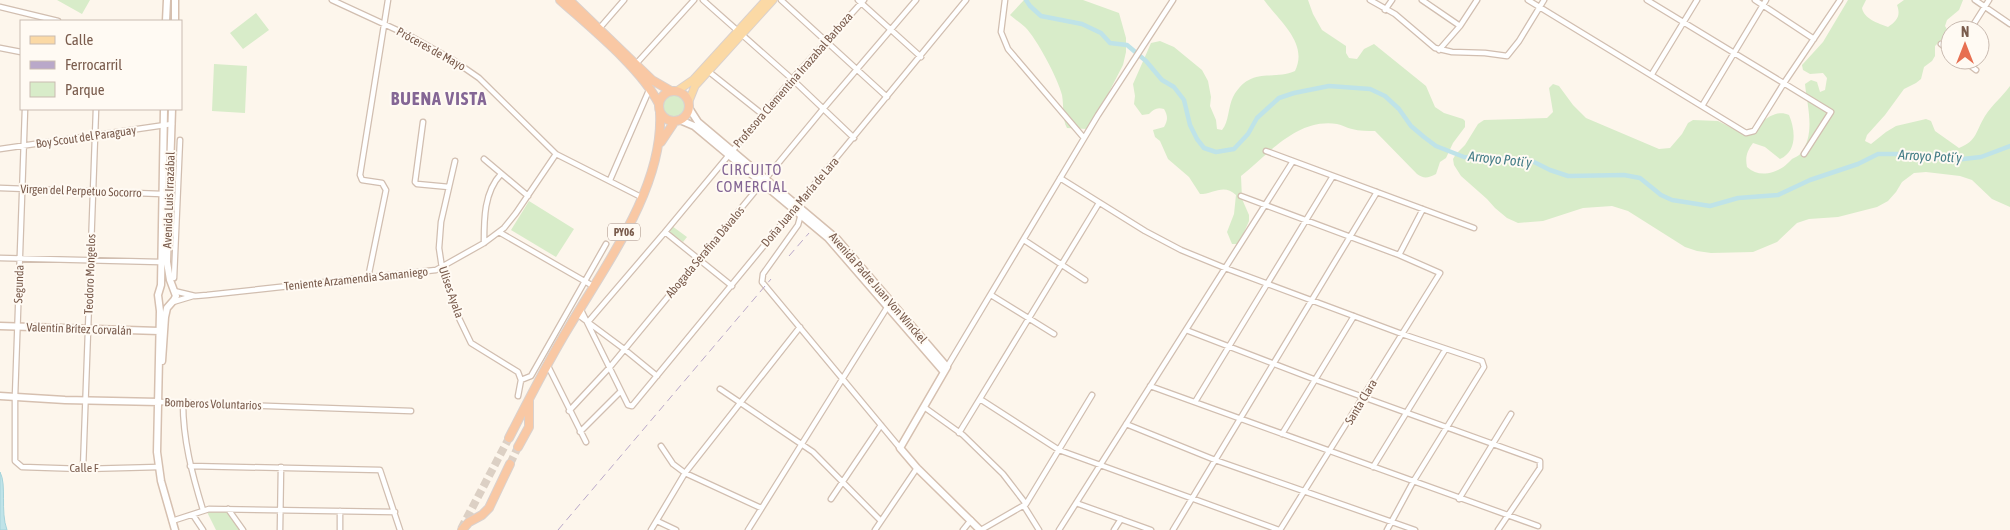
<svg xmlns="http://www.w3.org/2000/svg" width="2010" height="530" font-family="'Asap Condensed',sans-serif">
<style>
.green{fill:#d8ecc9}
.water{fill:#bfe3e8;stroke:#a5d3da}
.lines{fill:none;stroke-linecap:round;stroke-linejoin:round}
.canal{stroke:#bfe3e8;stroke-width:4.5}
.trunk-tunnel{stroke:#dcd0c4;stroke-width:8;stroke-dasharray:8 4;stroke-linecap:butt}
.minor-casing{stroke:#d1beb0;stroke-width:7}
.secondary-casing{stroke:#d6c0b0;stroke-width:9}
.primary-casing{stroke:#dad1cd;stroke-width:9}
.trunk-casing{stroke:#dad1cd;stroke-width:10}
.minor{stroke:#fff;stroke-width:4.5}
.secondary{stroke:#fff;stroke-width:6}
.primary{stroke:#fbd9a5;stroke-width:7}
.trunk{stroke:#f9c8a4;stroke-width:8}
.rail{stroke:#b9a8c9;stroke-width:1;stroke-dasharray:8 5;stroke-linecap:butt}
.labels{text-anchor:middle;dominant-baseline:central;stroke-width:4;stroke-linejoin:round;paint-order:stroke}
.shield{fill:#fffaf3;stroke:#a28b7f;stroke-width:1}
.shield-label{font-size:11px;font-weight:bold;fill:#7a5c4d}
.street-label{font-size:12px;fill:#7a5c4d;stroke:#fffaf3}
.water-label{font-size:14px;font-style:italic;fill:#437c86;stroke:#fffaf3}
.quarter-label{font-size:15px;letter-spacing:1px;fill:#846695;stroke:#fffaf3}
.district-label{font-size:18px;font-weight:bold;letter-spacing:1px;fill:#846695;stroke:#fffaf3}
</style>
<rect width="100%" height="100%" fill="#fdf6ec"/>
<path class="green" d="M57 0H90L82 14Z
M1024 0H1083L1119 13 1126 38V52L1123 65 1092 125 1087 129 1067 128C1062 119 1064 106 1062 95 1058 79 1037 39 1025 27 1020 23 1015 19 1010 15Z
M1264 0H1308L1313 14 1322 30 1346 46V53L1349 58 1357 59 1364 49 1374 44 1426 86 1435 107 1444 113 1463 119 1465 121V127L1453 143 1446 158 1440 162 1436 174C1428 178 1424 179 1417 174L1375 131C1368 131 1359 131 1352 129 1347 128 1342 125 1337 124 1297 118 1269 154 1241 176L1242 199 1249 215V221L1239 244H1232L1227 232 1234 214 1236 195C1224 183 1213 194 1200 194L1189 177 1168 159 1160 141 1155 137 1153 130 1164 127C1168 120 1168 116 1164 109 1157 107 1154 109 1149 114L1142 115 1134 104 1135 96 1133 84 1151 43 1160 41 1174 47 1202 70 1208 81 1211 97 1210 106 1216 120 1217 129 1222 130C1229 122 1228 107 1233 97 1250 66 1272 81 1295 71 1309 43 1278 20 1264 0Z
M1848 0H1866L1862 8C1864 19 1878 23 1888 27 1897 21 1901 16 1897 5L1904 0H1963L1959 10 1947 20 1945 26 1948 31 1947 34 1935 46V56L1932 61 1924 67 1921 79 1916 83 1904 89 1885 115 1867 135 1865 141 1871 144 1886 132 1896 126 1926 119 1931 121 1935 131 1959 148C1978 140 1975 132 1985 116 1992 105 2002 97 2010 86V207L1992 199 1972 180 1960 176 1926 172 1914 173 1902 182 1896 192 1888 201 1877 207 1838 217 1809 219 1797 223 1777 242 1753 252 1711 253 1697 251 1685 247 1628 211 1612 206 1583 208 1543 221 1518 223 1507 218 1495 208 1487 199 1461 176 1454 165 1453 159 1456 154 1465 145 1478 124 1484 120 1547 118 1553 112 1549 88 1553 84 1559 86 1573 105 1586 118 1659 149 1670 148 1682 134 1688 123 1693 120 1718 121 1740 132C1758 130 1771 107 1789 115 1795 129 1798 151 1780 159L1765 147 1753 143C1747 151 1745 157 1747 167 1755 174 1763 175 1773 172 1782 169 1785 166 1792 159 1795 157 1799 156 1801 153 1816 133 1807 106 1805 84L1811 80 1817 82 1820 92 1825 90 1827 78 1823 73 1810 74 1803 70 1802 65 1823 42Z
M256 13 269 30 243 49 230 33Z
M214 64 247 66 245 113 212 111Z
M661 105a13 13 0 1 1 26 0a13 13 0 1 1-26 0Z
M529 201 574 229 556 257 511 230Z
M672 226 687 237 683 242 668 231Z
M207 512H229L241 530H216Z"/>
<path class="water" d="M0 472C7 485 0 511 7 530H0Z"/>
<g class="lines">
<path class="canal" d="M1026 0 1030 6 1041 16 1082 24 1101 33 1110 43 1127 45 1146 61 1162 80 1174 87 1184 100 1190 125 1197 139 1204 148 1216 152 1234 149 1248 134 1257 118 1279 98 1294 93 1329 86 1370 89 1385 96 1399 109 1411 126 1424 137 1436 146 1464 157 1530 160 1550 170 1568 176 1624 175 1640 178 1661 195 1672 200 1710 206 1738 198 1778 195 1810 180 1858 164 1878 154H1905L1954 160 1981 157 2010 146"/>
<path class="trunk-tunnel" d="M510 464 518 447
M461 529 509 438"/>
<defs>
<path id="minor" d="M332 0 412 37 453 60 479 78 556 154 641 197
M703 0 792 79 854 138
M781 0 887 97
M858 0 921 57
M1005 0 1001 32 1008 49 1084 138
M1370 0 1395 14 1435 48 1452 52 1485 53 1507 56 1519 41 1544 0
M1422 0 1460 26
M1528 0 1746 133 1754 131 1784 83 1840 0
M1647 0 1831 112 1804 154
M1755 0 1814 39
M1975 0 2010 24
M0 7 58 21
M1385 10 1392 0
M598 30 624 0
M1970 30 1989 0
M1941 44 1950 51
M0 48 21 52
M1439 50 1460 26 1477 0
M1963 60 1976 70
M635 65 694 0
M708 71 762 114
M1652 74 1697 0
M1702 106 1766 0
M25 109 15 397V461L22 467 83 469 159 467
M423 122 415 182 417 184 449 187
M0 149 172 124
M1266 151 1474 228
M484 159 528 196
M455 161 441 222 439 248 442 268 457 314 471 343 518 372 521 380 518 396
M1060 178 1145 231 1181 250 1225 268 1402 334 1482 361 1484 367 1413 482 1387 530
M610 180 650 88
M0 188 162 194
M1241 196 1399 255 1440 273 1280 530
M801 214 798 225 763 274 762 282 900 448
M499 232 593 286
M665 232 732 286
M1024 240 1085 280
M484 243C484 219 484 192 501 174
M1399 255 1423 209
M0 258 160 262
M174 278 180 140
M368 278 386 190 382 183 362 180 360 175 388 0
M174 291 195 296 207 295 436 270 484 243 504 228 516 213 556 154
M991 295 1054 334
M173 302 193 296
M580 308 628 405 632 406 966 0
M577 314 624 349 657 376
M588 322 665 232 792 79 864 0
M1186 330 1316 380 1540 461V468L1498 530
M548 366 586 442
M947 367 1098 115 1173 0
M521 380 531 376 606 244
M1150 386 1538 526
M720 389 813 452 880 520
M980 399 1059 450 1279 530
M159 402 411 411
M1195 402 1333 176
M183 403C183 440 192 474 203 510
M924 407 963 435 1003 474 1026 504 1024 506 1039 530
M569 411 610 367 823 109 916 0
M1126 424 1215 460 1415 530
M580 432 621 391
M959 433 1099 203
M1282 434 1354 316
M661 446 673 464 685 473 761 508
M190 466 380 470 400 530
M1373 467 1445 350
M83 469 96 109
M831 499 881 425
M1459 499 1511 414
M1076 503 1151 530
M228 509 243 530
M193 515 203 530
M172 521 209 509 395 512
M657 521 676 530
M280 530 281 467
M340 530V511
M651 530 685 473 800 327
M748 530 888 306
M875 530 917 468
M963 530 971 520
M981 530 1026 504 1092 395
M1059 530 1293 161
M1114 530 1121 519
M1173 530 1377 192"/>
<path id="secondary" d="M166 21 167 0
M175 21V0
M689 108 698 122 837 239 947 367 900 448 917 468 980 530
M164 109 161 285 158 295 160 311 157 452 161 481 175 530
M680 120 694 126 828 238 944 372
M0 326 159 331
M162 361 165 317 167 308 174 300 176 296 170 280 167 262 172 109
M0 396 65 400 159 402"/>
<path id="primary" d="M677 91 693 80 766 0
M689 101 695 86 773 0"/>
<path id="trunk" d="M560 0C590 27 641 68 659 104
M569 0 652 80 671 91
M659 106a15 15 0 1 1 30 0a15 15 0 1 1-30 0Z
M661 142 675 121
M509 438C528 401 547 363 569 327 605 266 664 187 660 113
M518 447 529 427V400
M462 530 469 522 482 515 489 508 510 464"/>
</defs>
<use href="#minor" class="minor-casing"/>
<use href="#secondary" class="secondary-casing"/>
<use href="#primary" class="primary-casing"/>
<use href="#trunk" class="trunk-casing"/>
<use href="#minor" class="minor"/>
<use href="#secondary" class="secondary"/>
<use href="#primary" class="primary"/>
<use href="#trunk" class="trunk"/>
<path class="rail" d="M789 256 809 233
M558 530 771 279"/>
</g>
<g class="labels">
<rect class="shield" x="608" y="223.5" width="32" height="17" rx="4"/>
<g class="shield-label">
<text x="624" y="232">PY06</text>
</g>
<g class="street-label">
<text transform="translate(431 49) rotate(29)">Próceres de Mayo</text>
<text transform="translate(793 80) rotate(-49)">Profesora Clementina Irrazabal Barboza</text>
<text transform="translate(86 137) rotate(-8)">Boy Scout del Paraguay</text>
<text transform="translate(81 191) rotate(2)">Virgen del Perpetuo Socorro</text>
<text transform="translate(169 200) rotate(-88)">Avenida Luis Irrazábal</text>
<text transform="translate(800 202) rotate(-50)">Doña Juana María de Lara</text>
<text transform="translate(705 252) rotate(-50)">Abogada Serafina Dávalos</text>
<text transform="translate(90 274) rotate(-88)">Teodoro Mongelos</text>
<text transform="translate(356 279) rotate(-6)">Teniente Arzamendia Samaniego</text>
<text transform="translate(19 284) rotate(-88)">Segunda</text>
<text transform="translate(878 288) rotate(49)">Avenida Padre Juan Von Winckel</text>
<text transform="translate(451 292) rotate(71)">Ulises Ayala</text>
<text transform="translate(79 329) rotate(2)">Valentín Brítez Corvalán</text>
<text transform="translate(1361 402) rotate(-59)">Santa Clara</text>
<text transform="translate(213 404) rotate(2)">Bomberos Voluntarios</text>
<text x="84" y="468">Calle F</text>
</g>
<g class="water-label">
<text transform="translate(1930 156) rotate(3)">Arroyo Poti´y</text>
<text transform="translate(1500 159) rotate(6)">Arroyo Poti´y</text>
</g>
<g class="quarter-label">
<text x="752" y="169">CIRCUITO<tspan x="752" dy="17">COMERCIAL</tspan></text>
</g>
<g class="district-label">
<text x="439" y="98">BUENA VISTA</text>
</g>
</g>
<rect x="20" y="20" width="162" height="90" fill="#fffaf3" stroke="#cabbb1"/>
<rect x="30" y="36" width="25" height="8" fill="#fbd9a5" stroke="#cabbb1"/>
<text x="65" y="45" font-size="15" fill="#7a5c4d">Calle</text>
<rect x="30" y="61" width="25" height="8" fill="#b9a8c9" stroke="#cabbb1"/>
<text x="65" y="70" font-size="15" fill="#7a5c4d">Ferrocarril</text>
<rect x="30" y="82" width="25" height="15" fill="#d8ecc9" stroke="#cabbb1"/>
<text x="65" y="95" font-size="15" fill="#7a5c4d">Parque</text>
<g transform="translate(1965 45)"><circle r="24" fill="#fffaf3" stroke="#cabbb1"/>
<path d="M0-4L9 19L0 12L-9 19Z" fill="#e76f51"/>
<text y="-8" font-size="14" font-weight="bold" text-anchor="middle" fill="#7a5c4d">N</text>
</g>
</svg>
